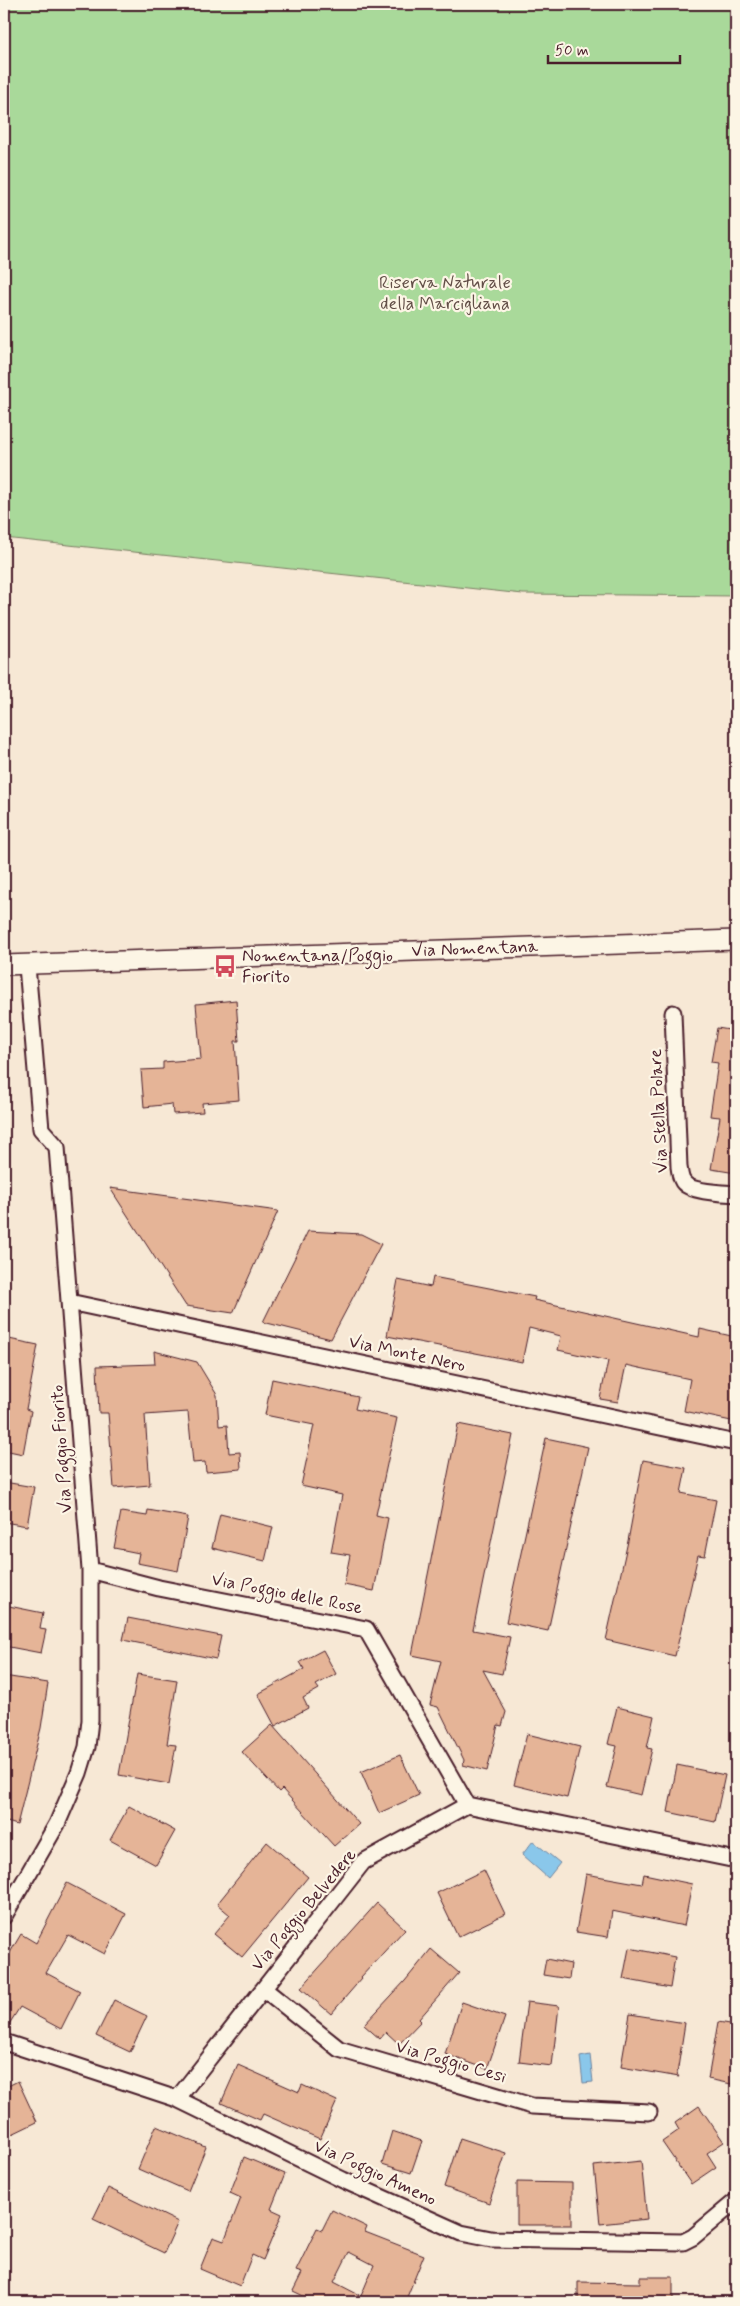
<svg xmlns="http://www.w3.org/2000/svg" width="740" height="2306" font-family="Mynerve,sans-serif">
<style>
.green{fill:#a9d99a;stroke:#7a7c62}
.water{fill:#8ac7ea;stroke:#70849e}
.building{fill:#e5b497;stroke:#4a1f2b;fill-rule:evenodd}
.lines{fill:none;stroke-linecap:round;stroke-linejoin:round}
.minor-casing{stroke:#4a1f2b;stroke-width:19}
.tertiary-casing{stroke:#4a1f2b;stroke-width:22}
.minor{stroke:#fcf5e5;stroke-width:15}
.tertiary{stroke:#fcf5e5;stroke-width:19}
.labels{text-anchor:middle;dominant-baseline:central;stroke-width:4.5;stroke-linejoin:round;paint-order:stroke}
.park-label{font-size:18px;fill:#624e47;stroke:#fcf5e5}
.street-label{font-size:18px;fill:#4a1f2b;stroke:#fcf5e5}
.poi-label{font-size:18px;fill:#4a1f2b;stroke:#fcf5e5;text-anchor:start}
</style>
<rect width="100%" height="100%" fill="#f7e8d5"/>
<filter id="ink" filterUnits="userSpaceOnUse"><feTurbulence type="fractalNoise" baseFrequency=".02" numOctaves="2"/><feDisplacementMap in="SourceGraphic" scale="10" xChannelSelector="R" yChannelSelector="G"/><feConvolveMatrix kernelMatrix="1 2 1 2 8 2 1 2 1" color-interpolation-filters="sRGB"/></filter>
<g filter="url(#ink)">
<path class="green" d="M4 4H736V596L523 594 4 538Z"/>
<path class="water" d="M533 1841 560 1863 548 1878 522 1855Z
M590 2055 593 2082 583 2083 580 2057Z"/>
<path class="building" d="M236 1000 239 1041H235L239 1100 202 1103 203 1112 173 1114 172 1104 144 1107 141 1070 163 1069V1062L201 1059 196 1004Z
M717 1028 736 1031V1173L711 1169 720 1117 710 1116 718 1063 711 1062Z
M110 1188 278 1211 233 1313 186 1306Z
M308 1231 361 1234 381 1244 331 1339 263 1322Z
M433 1277 535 1297 534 1300 699 1337 700 1329 736 1337V1422L684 1411 690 1379 626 1365 618 1402 600 1399 608 1361 558 1350 561 1336 529 1328 522 1362 387 1336 398 1280 431 1287Z
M4 1338 38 1345 26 1409 31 1411 23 1454 4 1450Z
M154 1351 197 1362 217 1395 219 1426 227 1425 229 1453 240 1452 241 1469 206 1472 205 1462 193 1463 188 1412 145 1415 150 1485 114 1488 108 1413H99L97 1366 155 1364Z
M272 1379 358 1397 355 1409 397 1418 376 1515 388 1518 374 1591 344 1585 350 1555 331 1552 342 1495 301 1486 314 1425 265 1415Z
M458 1424 513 1435 473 1630 510 1637 502 1674 483 1670 506 1712 502 1726 498 1725 487 1771 463 1765 464 1760 438 1707 430 1705 441 1661 412 1655Z
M546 1438 588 1447 548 1631 506 1622Z
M643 1460 686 1468 681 1493 716 1500 705 1556 698 1555 675 1656 606 1640 628 1541Z
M4 1482 34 1487 27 1526 4 1522Z
M148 1510 188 1517 178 1571 137 1563 139 1553 114 1548 121 1512 147 1516Z
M220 1514 273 1527 265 1561 212 1548Z
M4 1605 43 1613 40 1629 46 1630 41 1653 4 1646Z
M128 1618 221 1636 216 1659 123 1640Z
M323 1650 336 1674 316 1685 319 1689 303 1698 308 1708 275 1726 258 1694 304 1669 300 1662Z
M137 1674 177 1680 167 1744 176 1745 169 1784 119 1775Z
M4 1676 48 1683 41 1728 17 1825 4 1821Z
M617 1707 654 1716 647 1748 652 1749 641 1795 607 1787 617 1746 608 1744Z
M272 1725 359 1824 334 1846 282 1789 279 1792 242 1752Z
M527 1734 580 1747 567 1798 514 1785Z
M400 1755 419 1795 379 1813 361 1772Z
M677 1765 725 1775 715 1822 668 1812Z
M129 1806 175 1831 156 1865 110 1840Z
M267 1842 308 1877 242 1957 214 1934 230 1915 217 1904Z
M484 1870 505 1914 458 1937 437 1893Z
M586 1874 642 1884 644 1874 692 1884 684 1926 612 1911 608 1937 576 1932Z
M67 1883 126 1914 105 1954 68 1935 46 1973 80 1991 61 2029 20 2007 4 2032V1963L21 1934 36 1943Z
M377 1903 405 1929 361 1977 362 1978 331 2014 301 1988Z
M629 1948 675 1957 670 1988 623 1979Z
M431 1949 459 1973 419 2019 421 2021 399 2044 386 2032 380 2039 364 2025 405 1981Z
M546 1959 571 1964 569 1979 543 1975Z
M114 2000 147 2016 130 2052 96 2036Z
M462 2002 505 2017 487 2069 445 2054Z
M527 2002 559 2006 552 2066 519 2062Z
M630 2014 685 2023 677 2074 679 2077 621 2067Z
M718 2022 736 2025V2085L708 2079Z
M238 2065 299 2092 302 2085 337 2101 320 2139 263 2114 260 2120 221 2103Z
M18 2081 37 2122 4 2138V2088Z
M699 2106 724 2142 707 2153 716 2167 691 2184 662 2142 679 2130 675 2123Z
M156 2126 206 2147 188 2191 138 2169Z
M392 2131 422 2141 411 2173 382 2164Z
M460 2138 506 2153 489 2203 444 2187Z
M244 2157 285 2174 271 2209 282 2214 263 2260 252 2255 240 2286 200 2269 213 2237 224 2241 241 2198 230 2193Z
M641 2161 647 2219 600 2224 594 2166Z
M517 2182 572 2183V2225H517Z
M108 2188 178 2222 164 2253 93 2219Z
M332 2210 367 2227 365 2232 424 2255 405 2302H316L293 2291 302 2273 296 2271 317 2228 322 2230ZM349 2252 374 2265 361 2296 334 2282Z
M640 2277H673V2302H578V2282L640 2283Z"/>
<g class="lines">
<defs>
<path id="minor" d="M673 1013 679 1167C680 1172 680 1179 684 1183 691 1192 724 1193 736 1194
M69 1302 736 1443
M90 1570 159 1588 366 1629 467 1805
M4 1916 57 1824 79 1773 87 1747 90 1720V1570L57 1147 41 1129 27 966
M264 1989 339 2049 532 2106 649 2112
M4 2042 177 2099 343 2180 461 2233 491 2239 683 2242 693 2237 736 2201
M177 2099 363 1862 467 1805 736 1860"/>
<g id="tertiary">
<path id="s1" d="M4 965 736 940"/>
</g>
</defs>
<use href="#minor" class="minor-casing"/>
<use href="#tertiary" class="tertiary-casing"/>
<use href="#minor" class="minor"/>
<use href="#tertiary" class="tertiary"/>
</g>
</g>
<defs>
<symbol id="bus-bare" viewBox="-9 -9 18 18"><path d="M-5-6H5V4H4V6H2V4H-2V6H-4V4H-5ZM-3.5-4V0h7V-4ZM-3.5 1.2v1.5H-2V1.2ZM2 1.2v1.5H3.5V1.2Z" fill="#d1495b" stroke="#fcf5e5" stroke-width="2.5" paint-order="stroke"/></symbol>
</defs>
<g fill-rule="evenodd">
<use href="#bus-bare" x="209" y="950" width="32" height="32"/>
</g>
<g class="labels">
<g class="park-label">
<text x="445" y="283">Riserva Naturale<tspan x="445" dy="21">della Marcigliana</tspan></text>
</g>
<g class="street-label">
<text stroke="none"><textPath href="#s1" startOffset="471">Via Nomentana</textPath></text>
<text transform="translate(659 1111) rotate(-93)">Via Stella Polare</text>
<text transform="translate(407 1354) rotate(12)">Via Monte Nero</text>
<text transform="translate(62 1449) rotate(-94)">Via Poggio Fiorito</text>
<text transform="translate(287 1594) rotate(11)">Via Poggio delle Rose</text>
<text transform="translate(304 1910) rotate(-50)">Via Poggio Belvedere</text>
<text transform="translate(451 2062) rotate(16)">Via Poggio Cesi</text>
<text transform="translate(375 2173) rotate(25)">Via Poggio Ameno</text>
</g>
<g class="poi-label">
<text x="242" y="956">Nomentana/Poggio<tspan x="242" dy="21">Fiorito</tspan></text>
</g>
</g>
<rect width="740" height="2306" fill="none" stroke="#fcf5e5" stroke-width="20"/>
<rect x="10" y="10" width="720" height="2286" fill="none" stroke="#4a1f2b" stroke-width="2" filter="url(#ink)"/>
<path d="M548 55v8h132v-8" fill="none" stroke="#4a1f2b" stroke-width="2.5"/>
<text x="555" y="55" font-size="15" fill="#4a1f2b" stroke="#fcf5e5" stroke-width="4" paint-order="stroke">50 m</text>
</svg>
